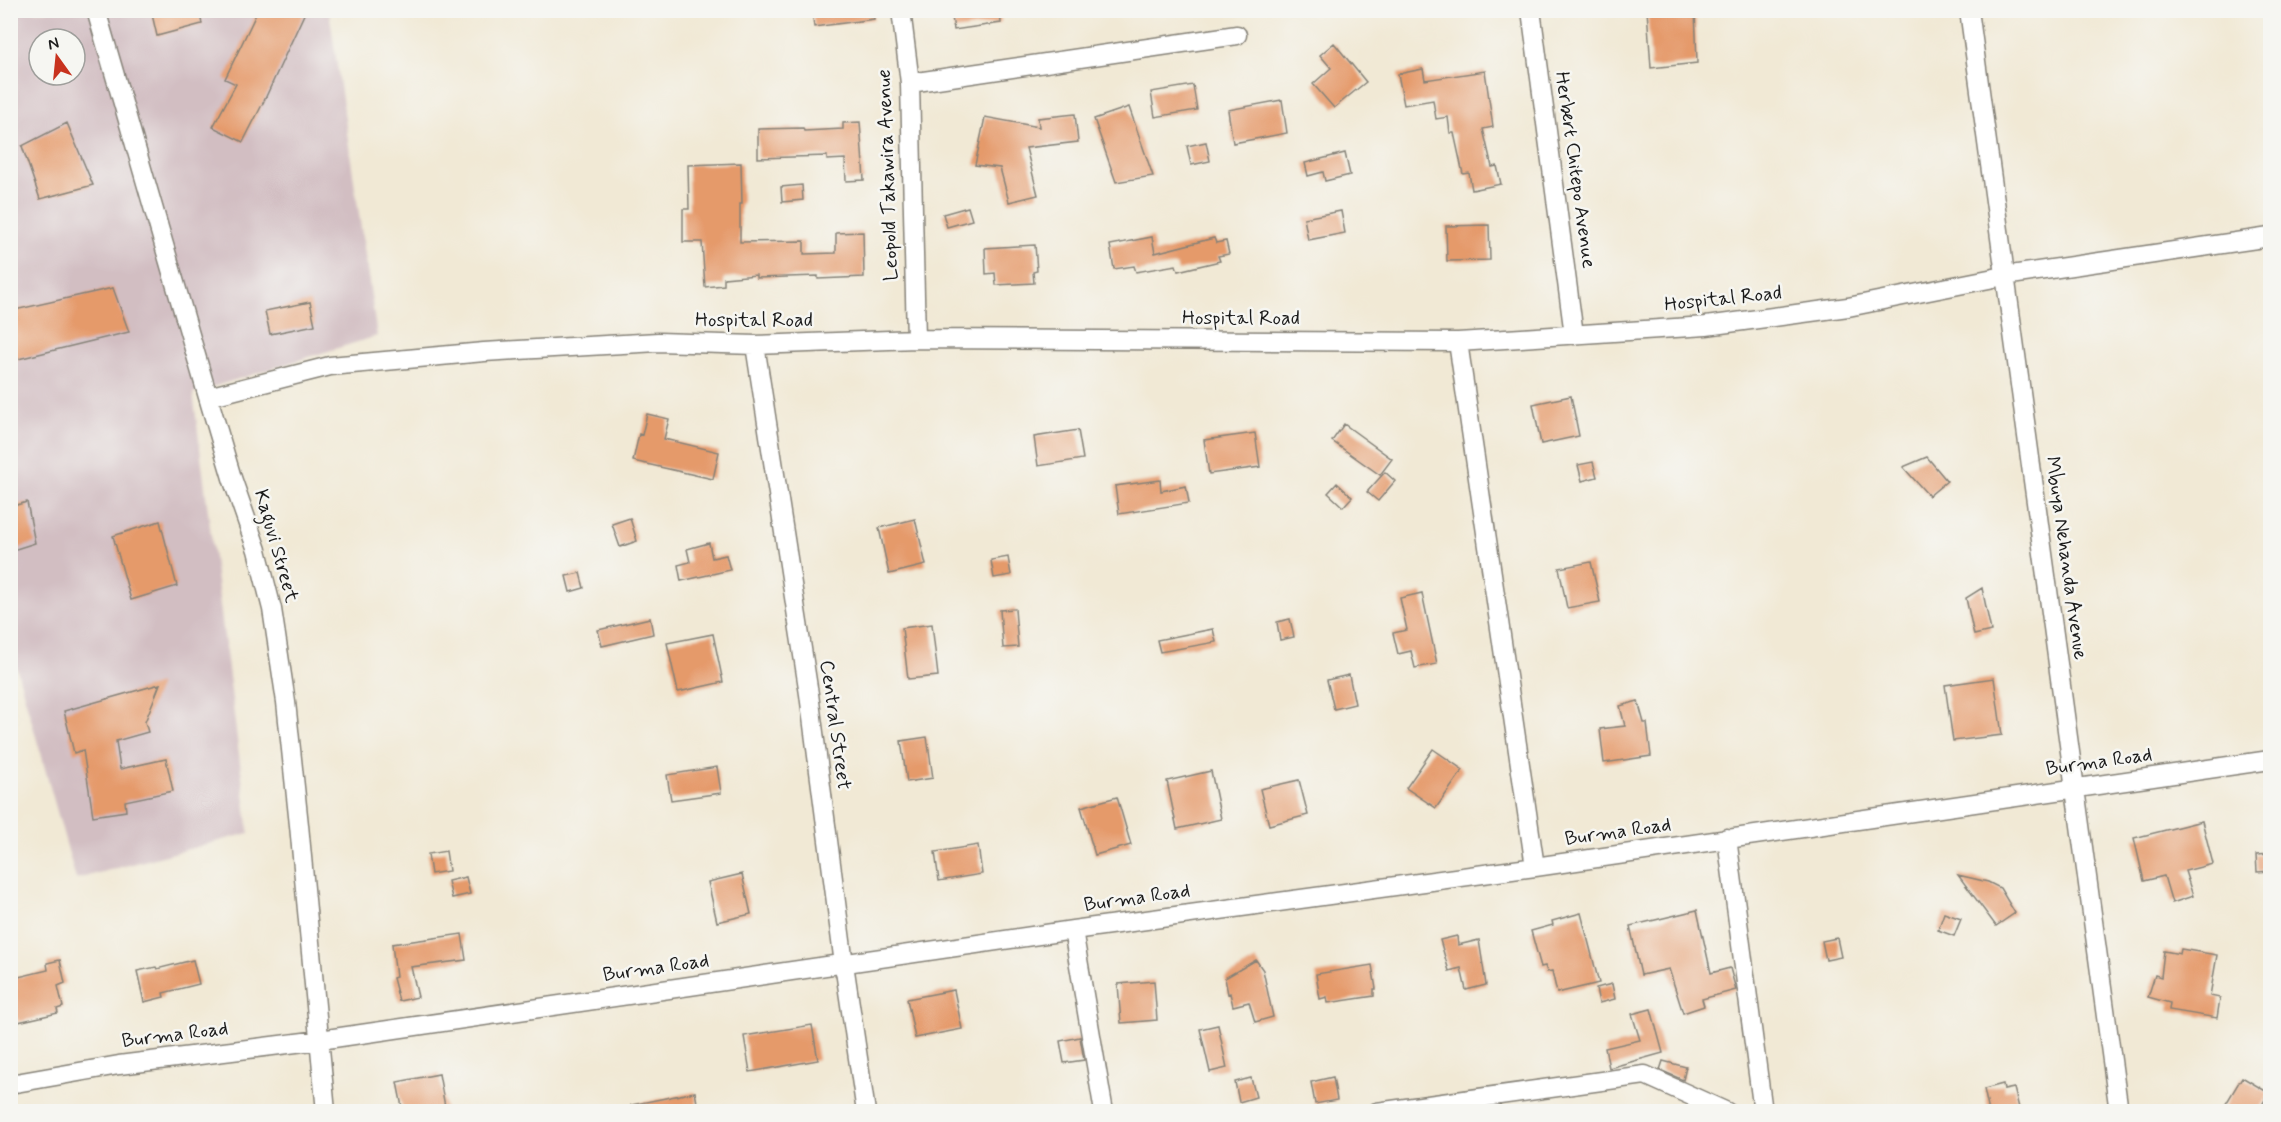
<svg xmlns="http://www.w3.org/2000/svg" width="2281" height="1122" font-family="Mynerve,sans-serif">
<style>
.industrial{fill:#d2bec2;fill-rule:evenodd}
.building{fill:#e59a6b}
.lines{fill:none;stroke-linecap:round;stroke-linejoin:round}
.minor-casing{stroke:#868278;stroke-width:21}
.minor{stroke:#fff;stroke-width:18}
.labels{text-anchor:middle;dominant-baseline:central;stroke-width:5;stroke-linejoin:round;paint-order:stroke}
.street-label{font-size:20px;fill:#1c1c1c;stroke:#f6f6f2}
</style>
<rect width="100%" height="100%" fill="#f6f6f2"/>
<filter id="ink" filterUnits="userSpaceOnUse"><feTurbulence type="fractalNoise" baseFrequency=".0167" numOctaves="2"/><feDisplacementMap in="SourceGraphic" scale="12" xChannelSelector="R" yChannelSelector="G"/><feConvolveMatrix kernelMatrix="1 2 1 2 8 2 1 2 1" color-interpolation-filters="sRGB"/></filter>
<filter id="wash" filterUnits="userSpaceOnUse"><feTurbulence type="fractalNoise" baseFrequency=".008" numOctaves="4" result="noise"/><feDisplacementMap in="SourceGraphic" scale="24" xChannelSelector="R" yChannelSelector="G"/><feGaussianBlur stdDeviation="1.35" result="paint"/><feColorMatrix in="noise" values="0 0 0 0 0 0 0 0 0 0 0 0 0 0 0 0 0 1.4 0 .05"/><feComposite in="paint" operator="in"/></filter>
<g filter="url(#wash)">
<rect width="100%" height="100%" fill="#f1e9d5"/>
<path class="industrial" d="M10 11H329L377 336 193 393 249 833 76 879 11 648ZM39 39H75V75H39Z"/>
<g id="blocks">
<path class="building" d="M151 10H199L202 24 157 36Z
M258 10H306L264 101 243 142 213 127 236 84 225 79Z
M812 10H873L874 19 814 27Z
M951 10H1000L1001 23 954 30Z
M1647 10H1695L1697 63 1651 68Z
M1334 43 1366 82 1334 108 1313 84 1331 68 1320 55Z
M1423 69 1425 80 1485 71 1493 127 1483 129 1492 167 1497 166 1501 184 1472 190 1469 173 1463 174 1454 133H1450L1448 117 1436 119 1433 100 1404 105 1398 74Z
M1193 85 1197 110 1155 117 1151 92Z
M1282 100 1287 133 1233 143 1228 110Z
M1129 107 1153 176 1116 182 1094 119Z
M1075 114 1078 142 1026 148 1038 195 1009 202 1000 168 975 165 985 117 1039 127 1038 118Z
M860 122 864 180 846 181 845 159 827 160V156L758 158V129L803 128 804 131 843 129V123Z
M67 123 93 185 40 199 22 146Z
M1206 142 1210 161 1191 165 1187 146Z
M1345 153 1350 175 1325 181 1323 172 1308 176 1305 163Z
M741 163 742 204H740V242L804 241V254L836 253V233L863 232 864 277 818 279V276L756 278V275L724 278V285L705 287 702 242H683V209H689L688 165Z
M802 185 803 200 782 202 781 187Z
M968 207 972 220 947 227 943 214Z
M1341 211 1345 233 1308 240 1304 218Z
M1489 225 1490 260 1447 261 1446 226Z
M1152 237 1155 253 1214 238 1216 243 1226 241 1229 254 1218 256 1220 261 1178 271 1176 265 1136 272 1134 266 1114 269 1110 245Z
M1035 245 1037 271 1033 272 1034 283 996 285 995 273 986 274 985 248Z
M113 288 129 332 10 361V311Z
M310 302 315 325 270 334 265 311Z
M1571 396 1579 436 1541 444 1533 404Z
M647 414 669 419 664 439 719 452 713 479 633 461 639 434 642 435Z
M1344 424 1392 459 1380 475 1332 441Z
M1078 430 1083 459 1038 466 1034 437Z
M1255 433 1260 467 1209 474 1204 440Z
M1927 457 1947 481 1929 496 1903 467Z
M1593 462 1597 477 1582 481 1578 465Z
M1385 472 1395 481 1378 501 1367 492Z
M1160 480 1161 491 1186 486 1189 503 1119 514 1115 486Z
M1337 483 1352 497 1343 507 1328 493Z
M27 502 35 543 10 551V507Z
M630 518 637 541 620 547 612 524Z
M915 519 926 565 889 574 879 528Z
M160 521 177 586 131 600 113 536Z
M709 543 712 558 726 555 730 570 681 581 678 565 690 562 687 549Z
M1008 557 1011 575 994 578 991 560Z
M1591 562 1600 602 1567 608 1559 568Z
M580 573 584 588 570 592 566 576Z
M1982 588 1991 631 1974 635 1966 598Z
M1422 593 1437 664 1415 668 1411 651 1398 654 1393 633 1407 630 1400 598Z
M1015 609 1018 647 1003 648 1000 610Z
M650 618 653 634 602 646 598 630Z
M1290 619 1294 637 1280 640 1277 622Z
M932 624 938 676 908 679 902 628Z
M1213 629 1216 642 1160 652 1157 640Z
M713 634 723 682 678 692 667 643Z
M1349 675 1355 704 1334 709 1327 680Z
M1994 678 2002 735 1953 741 1945 685Z
M160 684 145 722 148 732 116 741 120 769 166 759 173 791 125 801 126 811 93 816 83 750 74 753 64 711Z
M1638 701 1644 723H1647L1651 756 1604 763 1600 729 1625 726 1620 706Z
M927 737 933 778 907 782 901 741Z
M1433 749 1463 770 1436 808 1406 788Z
M717 767 721 793 671 800 667 775Z
M1211 771 1221 819 1177 829 1167 781Z
M1299 780 1308 815 1269 825 1260 789Z
M1117 797 1131 845 1095 855 1081 807Z
M2202 821 2213 864 2185 871 2193 896 2172 903 2164 876 2144 881 2134 838Z
M978 845 982 874 939 881 935 852Z
M446 851 449 871 431 874 428 854Z
M2271 854V871L2257 872 2256 855Z
M742 874 751 914 717 922 708 882Z
M1958 875 1988 882 2000 888 2015 913 1996 926Z
M466 877 470 894 452 898 448 881Z
M1697 910 1711 973 1730 968 1736 990 1702 999 1704 1006 1683 1013 1669 969 1641 975 1630 926Z
M1581 913 1599 983 1557 993 1552 971 1547 972 1545 966 1541 967 1531 931 1553 925 1552 921Z
M1944 913 1961 919 1954 936 1938 930Z
M462 934 466 960 411 967 418 997 399 1001 393 978 396 977 392 944Z
M1457 936 1458 945 1479 940 1486 985 1466 990 1461 968 1449 971 1440 940Z
M1837 938 1841 957 1826 960 1822 941Z
M2181 949 2217 955 2210 996 2220 998 2217 1018 2169 1010 2170 1003 2148 997 2155 975 2161 977 2164 951 2180 954Z
M60 960 65 983 58 986 63 1007 57 1009 58 1013 18 1022 17 1018 10 1019V979L48 970 47 963Z
M193 960 199 984 163 993 164 997 144 1002 137 971 156 967 157 969Z
M1256 960 1263 970 1273 1017 1255 1022 1249 1002 1233 1006 1230 993 1228 994 1225 978Z
M1372 965 1376 989H1374V996L1328 1003 1327 997 1320 999 1316 974Z
M1154 981 1157 1020 1121 1023 1118 984Z
M1612 984 1615 999 1599 1003 1596 988Z
M954 990 962 1029 915 1038 907 999Z
M1651 1009 1663 1053 1609 1068 1605 1048 1640 1040 1632 1014Z
M812 1025 818 1060 750 1072 744 1036Z
M1218 1025 1227 1068 1210 1072 1200 1029Z
M1080 1037 1084 1060 1064 1063 1060 1041Z
M1663 1061 1686 1067 1683 1080 1660 1070Z
M439 1074 446 1112H403L397 1082Z
M1333 1077 1337 1100 1315 1104 1311 1082Z
M2242 1077 2269 1093 2258 1112H2221Z
M1251 1078 1256 1097 1239 1102 1235 1082Z
M2003 1084 2004 1090 2014 1088 2020 1112H1989L1984 1089Z
M695 1092 698 1108 684 1112H631V1105Z"/>
</g>
</g>
<g filter="url(#ink)">
<use href="#blocks" fill-opacity="0" stroke="#868278" stroke-width="1.5"/>
<g class="lines">
<defs>
<path id="minor" d="M96 10 208 397 232 478 257 550 272 609 286 702 299 825 326 1112
M901 10 910 83 916 339
M1531 10 1574 335
M1969 10 2119 1112
M910 83 1237 35
M1458 342 1535 867
M755 345 809 694 844 964 866 1112
M208 397 330 366 484 352 658 342 755 345 916 339 1458 342 1706 326 1848 307 2004 276 2270 237
M1727 838 1763 1112
M1073 930 1104 1112
M10 1084 119 1065 320 1040 1073 930 1535 867 2270 760
M1377 1112 1645 1075 1727 1112"/>
</defs>
<use href="#minor" class="minor-casing"/>
<use href="#minor" class="minor"/>
</g>
</g>
<g class="labels">
<g class="street-label">
<text transform="translate(1575 170) rotate(82)">Herbert Chitepo Avenue</text>
<text transform="translate(888 175) rotate(-92)">Leopold Takawira Avenue</text>
<text transform="translate(1723 299) rotate(-6)">Hospital Road</text>
<text x="1241" y="318">Hospital Road</text>
<text x="754" y="320">Hospital Road</text>
<text transform="translate(276 546) rotate(74)">Kaguvi Street</text>
<text transform="translate(2066 558) rotate(82)">Mbuya Nehanda Avenue</text>
<text transform="translate(835 725) rotate(82)">Central Street</text>
<text transform="translate(2099 762) rotate(-8)">Burma Road</text>
<text transform="translate(1618 832) rotate(-8)">Burma Road</text>
<text transform="translate(1137 898) rotate(-8)">Burma Road</text>
<text transform="translate(656 968) rotate(-8)">Burma Road</text>
<text transform="translate(175 1035) rotate(-7)">Burma Road</text>
</g>
</g>
<rect width="2281" height="1122" fill="none" stroke="#f6f6f2" stroke-width="36"/>
<g transform="translate(57 57) rotate(345)"><circle r="28" fill="#f6f6f2" stroke="#9f9f9c" stroke-width="1.5"/>
<path d="M0-4.5L10 22L0 15L-10 22Z" fill="#c8321e"/>
<text y="-9" font-size="16" font-weight="bold" text-anchor="middle" fill="#1c1c1c">N</text>
</g>
</svg>
